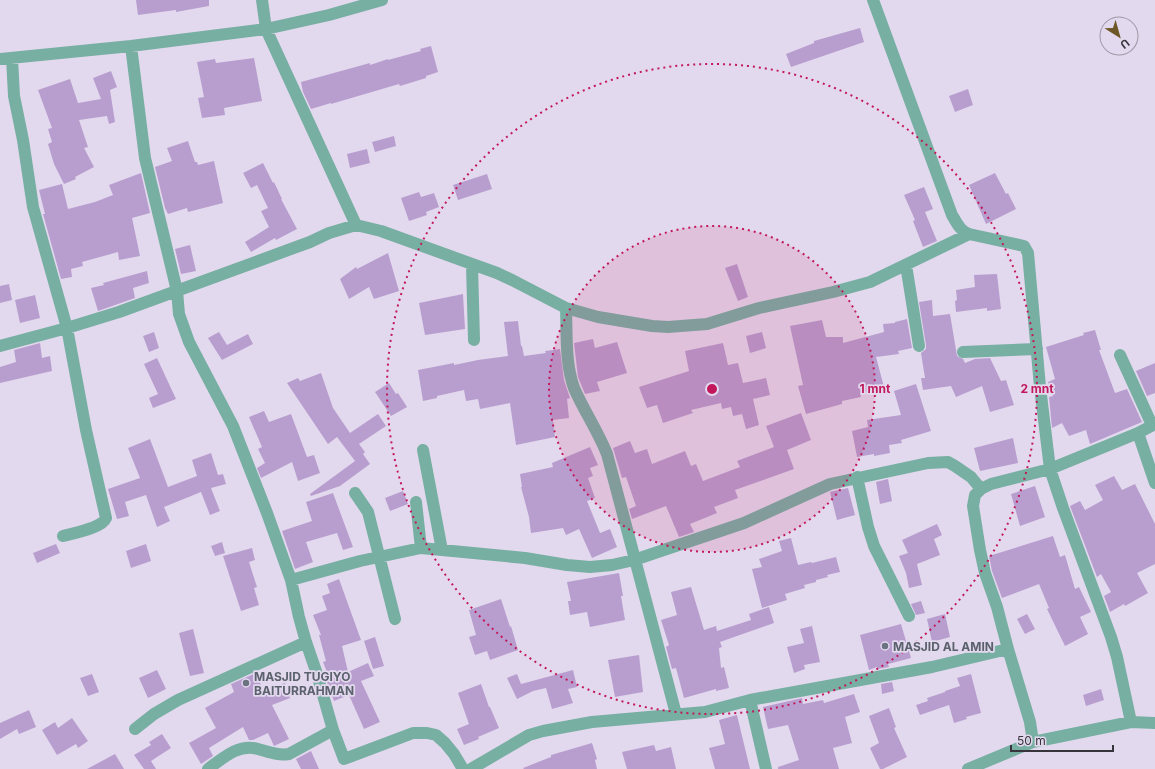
<svg xmlns="http://www.w3.org/2000/svg" width="1155" height="769" font-family="Inter,sans-serif">
<style>
.building{fill:#b89ecf}
.lines{fill:none;stroke-linecap:round;stroke-linejoin:round}
.minor{stroke:#78afa3;stroke-width:12}
.ring{fill:none;stroke:#c2185b;stroke-width:2;stroke-dasharray:2 4}
.worship-dot{fill:#6b7280;stroke:#e3d9ee;stroke-width:1.5}
.labels{text-anchor:middle;dominant-baseline:central;stroke-width:3.5;stroke-linejoin:round;paint-order:stroke}
.worship-label{font-size:12px;font-weight:bold;fill:#5b616d;stroke:#e3d9ee;text-anchor:start}
.centre{fill:#c2185b;stroke:#e3d9ee;stroke-width:2}
.ring-label{font-size:12px;text-anchor:middle;font-weight:bold;fill:#c2185b;stroke:#e3d9ee;stroke-width:3.5;stroke-linejoin:round;paint-order:stroke}
</style>
<rect width="100%" height="100%" fill="#e3d9ee"/>
<path class="building" d="M136 0H209V6L176 12V10L138 15Z
M860 28 864 42 791 67 786 54 814 43V41Z
M431 46 438 72 426 76V78L400 86 399 84 331 104V103L311 109 303 92 301 82 370 63V65L388 59V60L421 51 420 49Z
M254 58 262 101 224 108 225 115 202 118 198 98 204 97 197 62 215 59 216 63Z
M111 71 117 87 110 90 115 122 109 124 107 116 79 120 88 147 84 148 94 167 75 177 76 179 64 184 54 164 48 144 52 142 48 129 52 128 38 90 70 79 78 103 101 99 93 78Z
M968 89 973 105 955 112 949 96Z
M394 136 396 146 375 152 372 142Z
M188 141 195 162H197L198 165 214 161 223 203 188 212 187 208 168 214 165 208 155 167 172 161 167 148Z
M367 149 370 163 350 168 347 154Z
M263 163 273 183 274 182 282 199H281L297 229 276 240 275 238 251 252 245 242 269 227 261 211 268 208 257 185 251 188 243 173Z
M141 173 150 213 132 218 140 256 119 260 118 252 82 262 83 266 71 269 72 277 61 279 43 214H45L39 190 62 184 68 209 95 202 113 195 109 185Z
M995 173 1006 194 1008 193 1016 209 986 224 969 185Z
M487 174 492 189 458 200 453 185Z
M924 187 933 209 925 212 937 241 923 247 913 221 915 220 904 195Z
M419 192 421 197 434 193 439 207 426 212 427 215 409 221 401 198Z
M190 245 196 271 181 274 175 249Z
M388 253 399 291 374 299 369 287 349 299 340 279 356 267 357 269Z
M737 264 748 297 738 301 725 268Z
M147 271 149 283 133 288 135 298 98 311 91 288 104 285 103 283Z
M997 274 1001 309 987 311V308L956 312 955 301 957 300 956 290 975 287 974 275Z
M9 284 12 300 0 303V286Z
M463 294 465 329 425 335 419 303Z
M35 295 40 318 20 323 15 300Z
M932 300 933 316 950 314 957 356 963 359 965 363 975 359 990 358 1001 381 1006 380 1014 405 990 412 982 386 956 397 951 386 923 390 921 378H925L921 353 926 349V345L919 302Z
M907 319 912 348 898 351 899 354 876 357 884 387 860 393 861 397 842 401V404L806 414 798 386 803 385 790 326 822 320 826 337H843V343L884 332 883 324 895 323V322Z
M518 321 521 346H522L524 356 546 353 545 351 560 349 564 380 570 398 567 399 569 418 553 420 555 437 516 445 510 403 480 409 478 399 466 401 464 390 437 396V398L423 401 418 370 454 363V365L478 360 508 356 504 322Z
M1095 330 1101 350H1099L1115 393 1127 389 1142 422 1090 444 1086 430 1069 436 1062 423 1052 428 1049 397 1053 396 1048 382 1055 379 1046 347 1084 335 1083 333Z
M154 332 159 348 149 352 143 336Z
M219 332 227 345 248 334 253 344 222 360 208 338Z
M762 332 766 348 750 353 746 336Z
M593 339 595 348 617 342 627 373 597 382 600 391 585 394 578 377 574 343Z
M40 343 42 358 50 356 52 371 0 383V367L16 362 14 350Z
M723 343 728 365 738 363 743 383 766 378 770 395 753 399 759 425 746 429 742 414 733 416 731 407 722 409 721 403 691 410 693 413 663 423 657 405 647 408 639 387 689 371 685 351Z
M157 358 176 399 153 408 149 398 158 394 144 364Z
M1155 363V393L1147 396 1136 371Z
M321 373 333 408 350 433 378 414 386 426 359 444 365 452 363 454 370 464 340 486 311 496 310 494 355 461 337 437 328 444 287 383 298 378 300 381Z
M389 383 396 394 398 393 407 407 391 416 375 392Z
M916 384 931 431 901 440 902 443 889 445 890 453 874 456V454L857 457 852 431 868 427 867 420 901 415 894 391Z
M264 411 269 422 291 414 307 457 314 455 320 473 298 481 292 462 261 478 257 468 265 463 258 449 262 447 249 417Z
M801 413 811 440 787 450 794 469 735 490 738 498 714 507 717 513 690 524 694 532 679 537 666 506 632 519 629 509 636 506 626 477 622 478 613 448 630 441 635 453 647 449 652 464 685 451 691 466 696 464 703 481 740 467 737 461 774 447 766 426Z
M1013 438 1018 463 980 471 974 448Z
M150 439 168 487 197 476 192 460 211 453 218 475 223 474 226 484 211 488 220 511 210 515 201 492 164 507 170 521 157 527 146 495 125 502 129 516 117 519 108 489 140 478 128 448Z
M590 447 598 465 590 468 593 476 588 478 595 498 587 501 600 533 610 529 617 547 592 558 579 529 566 535 563 528 531 533 529 517 521 487H522L520 474 553 467 552 463Z
M1114 476 1122 490 1135 484 1155 524V564L1137 573 1148 593 1125 606 1124 604 1110 612 1104 596 1111 592 1101 574 1097 577 1070 506 1080 501 1085 510 1103 500 1095 485Z
M888 479 892 501 880 504 876 482Z
M1035 486 1045 517 1020 526 1011 494Z
M848 488 855 515 837 520 830 492Z
M403 491 408 504 390 511 385 498Z
M333 493 353 547 343 550 337 533 306 542 313 562 295 569 282 531 312 521 306 502Z
M937 524 942 535 934 539 940 555 917 564 922 585 909 588 906 573 899 556 908 553 902 540Z
M1053 536 1060 557 1065 555 1075 589 1079 587 1091 612 1080 617 1088 634 1065 646 1047 609 1049 608 1039 584 1002 598 992 571 989 556Z
M791 538 798 565 811 562 812 563 836 557 840 572 827 575 828 577 816 580V582L804 585 805 588 785 594 787 600 762 608 752 569 762 567 759 559 782 551 779 541Z
M222 542 225 553 215 556 211 546Z
M56 544 60 553 37 563 33 553Z
M146 544 151 561 131 568 126 551Z
M252 548 255 560 249 562 257 587 254 588 259 605 241 611 223 556Z
M619 573 623 596H621L625 620 590 627 587 612 570 615 568 601H571L567 582Z
M339 579 361 640 342 646 348 672 368 663 374 676 361 681 380 722 364 729 349 695 334 701 327 682 330 680 323 662 326 661 319 635H321L313 615 327 610 322 596 330 593 327 584Z
M691 587 704 630 716 626 717 631 751 620 749 614 769 607 774 623 720 642 722 647 719 648 721 668 724 667 729 688 716 691V689L684 698 676 668 672 669 666 647 669 645 661 620 677 615 671 592Z
M501 599 510 627 511 626 518 650 490 660 487 651 475 655 469 637 476 635 469 610Z
M921 601 925 613 916 615 911 604Z
M945 614 950 637 932 642 927 619Z
M1027 614 1035 629 1025 634 1017 619Z
M901 624 911 658 888 664 889 667 878 669 877 667 869 670 860 635Z
M812 626 820 662 804 665 805 669 794 673 787 647 804 643 800 629Z
M193 629 204 673 190 676 179 633Z
M375 637 384 666 373 669 364 641Z
M639 655 643 692 615 697 608 660Z
M157 670 166 689 148 698 139 678Z
M573 670 577 687 568 689 573 703 552 709 546 688 533 691 517 699 507 678 517 674 521 684Z
M256 673 263 690 285 683 290 698 272 705 289 739 274 746 268 733 253 740H249L243 727 209 748 213 756 201 764 189 743 216 728 205 708 234 692 231 684Z
M92 674 99 692 88 696 80 678Z
M971 674 981 713 966 717 967 719 954 723 949 705 920 715 916 705 928 701 927 698 945 692V691L960 686 957 678Z
M892 682 894 691 882 694 881 684Z
M481 684 489 707H490L499 728 478 737 479 739 464 745 457 729 469 724 458 693Z
M1101 689 1104 700 1086 706 1083 695Z
M854 694 860 712 845 717 852 743 833 748 839 769H778V767L799 760 788 725 768 729 763 707 802 698 803 704 823 700 824 703Z
M889 708 896 727 894 728 907 757 883 769H880L870 748 879 743 869 716Z
M29 710 36 727 19 734 17 729 0 739V723Z
M737 715 750 769H715L709 748 725 744 719 720Z
M72 718 88 741 78 748 76 744 57 755 42 730 55 722 58 728Z
M162 734 171 748 151 761 156 769H144L134 755 151 745 149 742Z
M592 743 597 759 595 760 597 769H524L523 768 551 757V755Z
M654 745 656 751 671 747 676 769H627L622 752Z
M311 751 319 769H301L296 759Z
M115 754 124 769H87Z"/>
<g class="lines">
<path class="minor" d="M262 0 266 29 356 225
M873 0 952 215C957 223 960 231 969 234L1024 246 1028 253 1040 387 1050 469 1063 508 1111 637 1117 657 1131 722 1155 723
M131 46 145 158 177 291 179 314 189 342 233 426 267 513 291 580 299 617 306 642 317 674 333 730 344 759 413 733H427L436 735 445 743 454 754 463 769
M12 58 14 96 23 140 33 207 67 328 119 312 310 242 329 233 356 225 381 231 497 273 512 280 566 308 598 317 652 326 668 327 707 324 759 308 833 292 870 282 969 234
M0 59 131 46 266 29 329 15 382 0
M472 265 474 340
M906 265 919 346
M566 308C567 334 565 363 574 388 584 411 598 431 607 454L676 714
M0 346 67 328 86 430 106 518C102 528 74 533 63 536
M963 352 1037 349
M1120 355 1152 425
M1138 433 1155 483
M423 450 442 550
M857 477 868 527 874 546 909 616
M355 493 368 512 395 619
M416 502 421 548
M291 580 360 561 421 548 525 558 567 565 590 567 612 565 634 560 744 523 830 484 928 463 948 462 955 466 971 477 981 489
M750 700 766 769
M135 729 154 714 178 700 306 642
M1033 742 1131 722
M208 769C223 758 239 743 258 749 269 752 278 756 289 754L333 730
M471 769 529 735 543 731 592 722 705 712 750 700 932 667 1008 649 997 607 985 573 980 550 973 506 975 495 981 489 991 484 1050 469 1138 433 1155 424
M968 769 1033 742 1030 722 1008 649"/>
</g>
<circle cx="712" cy="389" r="163" fill="#c2185b" fill-opacity=".12"/>
<g class="ring">
<circle cx="712" cy="389" r="163"/>
<circle cx="712" cy="389" r="325"/>
</g>
<g class="worship-dot">
<circle cx="885" cy="646" r="4"/>
<circle cx="246" cy="683" r="4"/>
</g>
<g class="labels">
<g class="worship-label">
<text x="893" y="646">MASJID AL AMIN</text>
<text x="254" y="676">MASJID TUGIYO<tspan x="254" dy="14">BAITURRAHMAN</tspan></text>
</g>
</g>
<circle cx="712" cy="389" r="6" class="centre"/>
<g class="ring-label">
<text x="875" y="393">1 mnt</text>
<text x="1037" y="393">2 mnt</text>
</g>
<g transform="translate(1119 36) rotate(143)"><circle r="19" fill="#e3d9ee" stroke="#9f97a7"/>
<path d="M0-3L7 15L0 10L-7 15Z" fill="#6d5727"/>
<text y="-6" font-size="11" font-weight="bold" text-anchor="middle" fill="#38343c">U</text>
</g>
<path d="M1011 745v6h102v-6" fill="none" stroke="#38343c" stroke-width="2"/>
<text x="1017" y="745" font-size="12" fill="#38343c" stroke="#e3d9ee" stroke-width="3" paint-order="stroke">50 m</text>
</svg>
